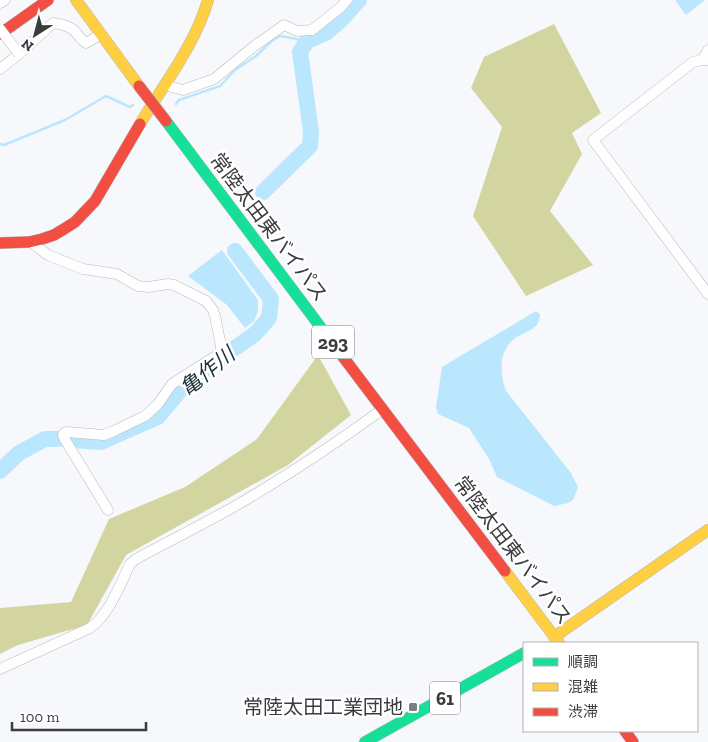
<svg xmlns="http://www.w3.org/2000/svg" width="708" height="742" font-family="'Zilla Slab','Noto Sans JP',serif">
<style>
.forest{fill:#d3d5a0}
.water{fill:#bae7fd}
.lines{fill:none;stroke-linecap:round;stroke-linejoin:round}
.stream{stroke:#bae7fd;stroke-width:2.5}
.river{stroke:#bae7fd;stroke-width:16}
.street-casing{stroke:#b9babd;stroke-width:11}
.fast-casing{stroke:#b9babd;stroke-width:12}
.slow-casing{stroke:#b9babd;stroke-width:12}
.jam-casing{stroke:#b9babd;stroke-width:12}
.street{stroke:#fefeff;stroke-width:10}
.fast{stroke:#16e098;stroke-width:11}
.slow{stroke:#ffcf43;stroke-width:11}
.jam{stroke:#f24e42;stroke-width:11}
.street-bridge-casing{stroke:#b9babd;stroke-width:11;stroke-linecap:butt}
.jam-bridge-casing{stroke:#b9babd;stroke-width:12;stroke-linecap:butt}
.street-bridge{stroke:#fefeff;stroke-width:10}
.jam-bridge{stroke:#f24e42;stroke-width:11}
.poi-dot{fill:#7c7e81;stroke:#fff;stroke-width:2}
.labels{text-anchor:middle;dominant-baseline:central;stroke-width:5;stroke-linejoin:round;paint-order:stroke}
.shield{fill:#fff;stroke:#767679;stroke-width:1}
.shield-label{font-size:19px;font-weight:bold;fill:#3b3c3f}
.street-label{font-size:20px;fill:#3b3c3f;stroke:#fff}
.poi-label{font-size:20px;fill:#3b3c3f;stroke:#fff;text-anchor:end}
.water-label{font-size:21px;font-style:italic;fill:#1b3039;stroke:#fff}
</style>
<rect width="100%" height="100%" fill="#f6f8fc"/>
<path class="forest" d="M554 24 601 113 572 133 582 154 550 211 593 265 526 296 473 216 502 127 471 88 484 57Z
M318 355 351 415 288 465 126 555 87 625 18 645 0 654V608L71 602 109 519 185 487 257 439Z"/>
<path class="water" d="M675 0H705L686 15Z
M222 250 258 300V311L254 321 245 328 227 305 188 276Z
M536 311 540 314C540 331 524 331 514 339 498 352 500 374 506 391L571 473 578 487 573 500 568 503 554 506 497 477 489 459 469 428 438 414 436 407 442 367Z"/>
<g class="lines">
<path class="stream" d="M176 104 179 100 220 86 235 70 256 56 272 41 280 36 307 41
M0 144 4 145 65 120 106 96 130 107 133 105"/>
<path class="river" d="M263 192 310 146 311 132 300 52 307 41 326 33 341 20 359 0
M70 440 101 442 158 417 188 381 255 334 269 318 271 299 235 251
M0 471 19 453 45 439H59"/>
<defs>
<path id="street" d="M0 3 5 0
M702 60 708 50
M708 60H702L693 62 593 140 708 294
M0 69 19 54 53 23C62 24 72 26 77 34 81 38 81 40 86 43L93 39 101 33
M164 85 183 90 214 79 253 47 284 25 297 31 312 30 341 7 347 0
M32 243 48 255 83 269 117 274 138 286 148 287 168 284 174 285 206 301 213 310 215 316 221 346V351L219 354 172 384 158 404 145 416 114 431 104 435 66 432 64 433 63 435 64 438 108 510
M0 669 90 628C109 615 120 585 130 564L136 559C169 541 204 524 237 505 287 476 336 443 383 409"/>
<path id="fast" d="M166 121 328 337
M365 742 524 653"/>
<path id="slow" d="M76 0 139 86
M140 124C164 84 195 45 208 0
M505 571 559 643
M554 637 708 530"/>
<path id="jam" d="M0 34 48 0
M0 243 29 242 42 239 54 235 64 229 75 222 95 201 140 124
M328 337 505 571
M625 731 633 742"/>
</defs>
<use href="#street" class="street-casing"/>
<use href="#fast" class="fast-casing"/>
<use href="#slow" class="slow-casing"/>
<use href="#jam" class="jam-casing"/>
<use href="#street" class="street"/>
<use href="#fast" class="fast"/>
<use href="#slow" class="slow"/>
<use href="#jam" class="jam"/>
<defs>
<path id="street-bridge" d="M0 29 19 54"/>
<path id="jam-bridge" d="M139 86 166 121"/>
</defs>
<use href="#street-bridge" class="street-bridge-casing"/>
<use href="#jam-bridge" class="jam-bridge-casing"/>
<use href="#street-bridge" class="street-bridge"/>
<use href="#jam-bridge" class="jam-bridge"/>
</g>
<rect class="poi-dot" x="408" y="702" width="10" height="10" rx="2.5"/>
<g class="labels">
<g class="shield">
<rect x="312" y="325.5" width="42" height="33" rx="4"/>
<rect x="430" y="681.5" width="30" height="33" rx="4"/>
</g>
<g class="shield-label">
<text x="333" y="342">293</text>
<text x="445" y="698">61</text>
</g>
<g class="street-label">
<text transform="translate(269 227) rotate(53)">常陸太田東バイパス</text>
<text transform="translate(513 550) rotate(53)">常陸太田東バイパス</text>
</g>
<g class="poi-label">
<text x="403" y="707">常陸太田工業団地</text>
</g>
<g class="water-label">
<text transform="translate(207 371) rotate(-39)">亀作川</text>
</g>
</g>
<rect x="523" y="642" width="175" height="90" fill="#ffffff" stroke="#b1b1b2"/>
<rect x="533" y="658" width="25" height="8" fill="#16e098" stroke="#b1b1b2"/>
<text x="568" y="667" font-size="15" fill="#3b3c3f">順調</text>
<rect x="533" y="683" width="25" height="8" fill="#ffcf43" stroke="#b1b1b2"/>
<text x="568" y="692" font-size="15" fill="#3b3c3f">混雑</text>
<rect x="533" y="708" width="25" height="8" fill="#f24e42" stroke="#b1b1b2"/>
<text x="568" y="717" font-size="15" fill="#3b3c3f">渋滞</text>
<g transform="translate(35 35) rotate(216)" stroke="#ffffff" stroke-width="4" paint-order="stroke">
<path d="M0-4L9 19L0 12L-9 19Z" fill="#3b3c3f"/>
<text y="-8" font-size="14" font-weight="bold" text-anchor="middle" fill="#3b3c3f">N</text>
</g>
<path d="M12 722v8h134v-8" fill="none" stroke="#3b3c3f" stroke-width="2.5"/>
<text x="20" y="722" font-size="15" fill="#3b3c3f" stroke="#ffffff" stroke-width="4" paint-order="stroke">100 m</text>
</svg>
